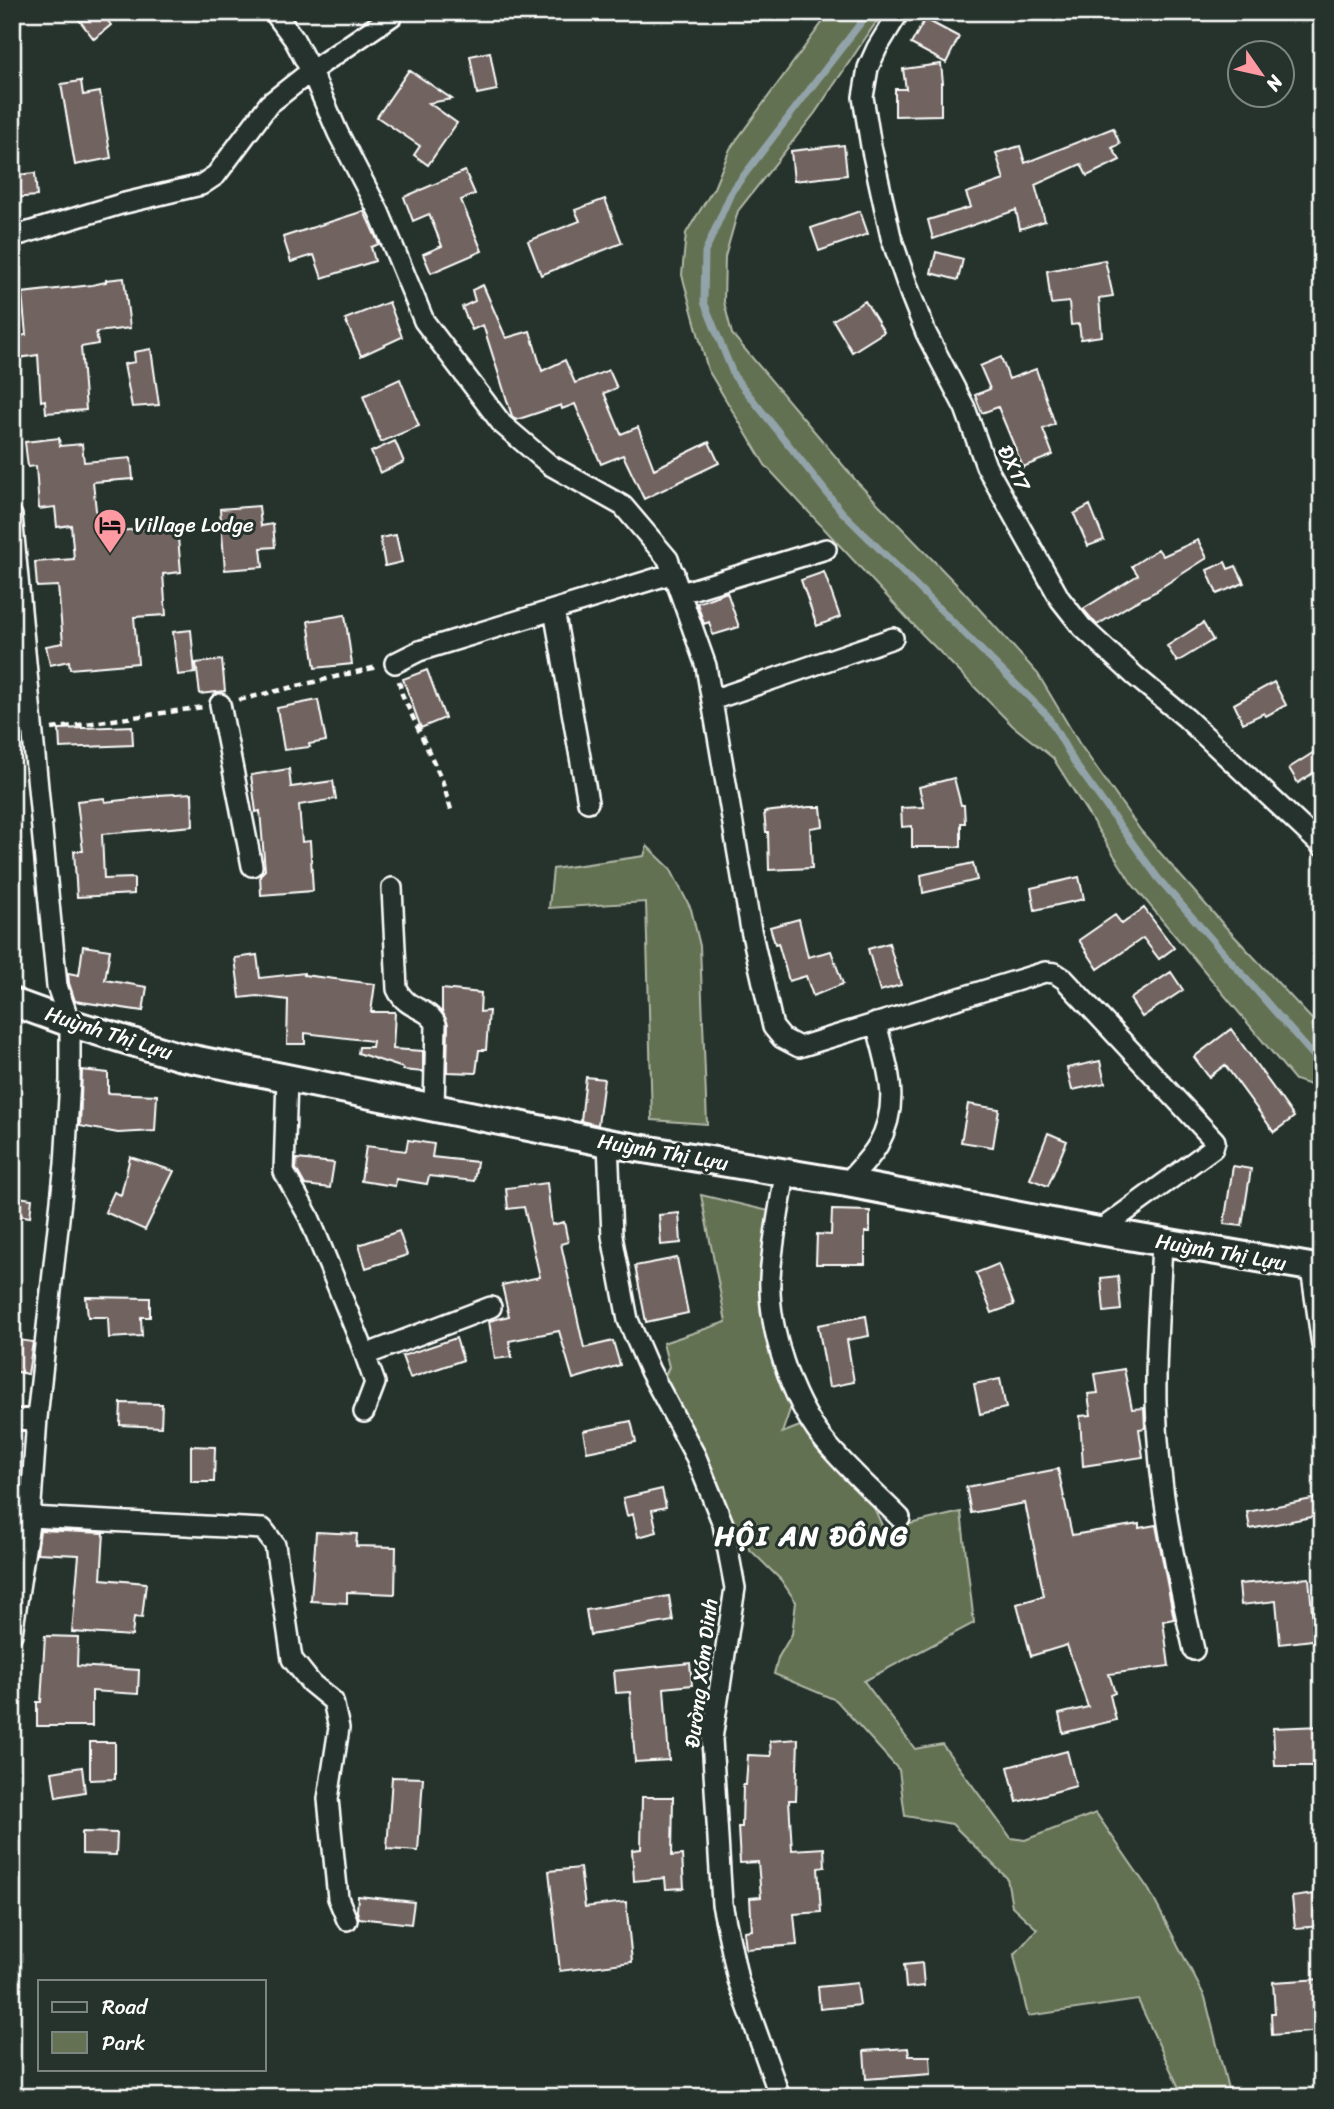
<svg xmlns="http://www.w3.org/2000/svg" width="1334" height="2109" font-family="Sriracha,sans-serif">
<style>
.green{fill:#647152;stroke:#b2b8a8;stroke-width:2}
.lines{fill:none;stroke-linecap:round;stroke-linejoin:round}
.stream{stroke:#92a3a9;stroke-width:7}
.building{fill:#71645f;stroke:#fff;stroke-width:2}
.street-casing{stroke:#fff;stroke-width:24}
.secondary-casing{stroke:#fff;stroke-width:32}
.path{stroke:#fff;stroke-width:4.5;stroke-dasharray:7 5;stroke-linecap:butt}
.street{stroke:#26332d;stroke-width:19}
.secondary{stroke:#26332d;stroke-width:26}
.labels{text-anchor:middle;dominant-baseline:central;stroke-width:6;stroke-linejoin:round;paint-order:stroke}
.street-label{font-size:21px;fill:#fff;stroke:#26332d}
.poi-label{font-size:21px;fill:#fff;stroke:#26332d;text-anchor:start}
.district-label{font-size:28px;font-weight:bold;letter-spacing:2px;fill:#fff;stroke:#26332d}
</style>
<rect width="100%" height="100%" fill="#26332d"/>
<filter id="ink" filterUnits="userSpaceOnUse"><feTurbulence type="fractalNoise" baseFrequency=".0143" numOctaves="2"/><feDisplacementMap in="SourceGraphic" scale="14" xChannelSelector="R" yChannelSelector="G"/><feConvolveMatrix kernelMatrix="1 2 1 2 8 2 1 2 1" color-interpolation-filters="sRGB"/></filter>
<g filter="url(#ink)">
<path class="green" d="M830 12H883L815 113 738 211 725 257 724 302 732 334 858 483 963 591 1038 674 1079 743 1141 831 1222 923 1322 1030V1084L1316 1087 1295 1080 1132 884 1053 758 1013 726 922 634 765 465 708 370 682 275 686 233 714 188 730 149Z
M647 846 670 868 691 909 700 946 707 1124 652 1120 646 902 549 908 553 869 644 856Z
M701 1195 782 1214 776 1345 793 1401 782 1433 805 1424 852 1458 884 1530 961 1512 974 1623 864 1681 915 1749 942 1744 1011 1838 1025 1840 1096 1813 1149 1890 1205 1997 1230 2097H1187L1180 2090 1138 2000 1028 2016 1014 1955 1037 1929 1012 1906 1007 1878 952 1824 905 1816 899 1770 836 1700 774 1674 778 1658 792 1634 796 1602 781 1580 738 1538 688 1425 662 1382 669 1367 663 1343 726 1322Z"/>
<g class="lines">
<path class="stream" d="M869 12 732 191 705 252 704 302 734 376 842 512 1047 715 1076 765 1158 878 1312 1054 1322 1058"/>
</g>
<path class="building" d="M73 12H101L111 25 94 39Z
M925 19 959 37 946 63 911 44Z
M490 52 497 90 477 94 470 56Z
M941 64 943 83H941V115L895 116V89H906L903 69Z
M409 70 452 99 429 103 457 123 428 165 414 155 420 146 377 117Z
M81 81 83 95 100 92 111 158 75 165 61 84Z
M1113 128 1120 144 1112 148 1120 160 1087 176 1081 164 1035 185 1045 221 1020 229 1016 210 933 239 928 220 971 207 966 193 1004 180 996 153 1020 146 1025 163Z
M844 145 847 175 794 181 791 151Z
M465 171 475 194 461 200 482 251 431 273 423 254 442 246 429 214 413 221 404 197Z
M35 173 37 196 12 198V176Z
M605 199 622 243 541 275 528 241 580 221 575 210Z
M364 211 379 244 371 247 375 261 322 278 314 255 291 262 283 237Z
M860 211 868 234 819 251 811 228Z
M936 252 963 259 958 280 931 273Z
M1105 260 1113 296 1099 298 1102 336 1081 339 1079 324 1071 325 1069 302 1051 304 1047 271Z
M124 278 130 328 96 332 98 344 81 347 86 410 46 413 45 400 41 401 38 355 12 359V337L26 335 22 293 92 285 106 282V280Z
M483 285 506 338 530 331 542 371 565 360 575 383 609 370 617 388 604 393 621 434 638 427 654 469 709 442 719 463 644 499 623 455 601 464 575 404 562 409 561 405 516 420 512 416 483 325 472 330 462 307 475 301 472 290Z
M865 301 884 332 852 352 833 320Z
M389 302 402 337 361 356 345 319Z
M151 349 159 405 132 407 124 364 135 362 134 352Z
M1001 357 1009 379 1036 369 1055 424 1043 429 1053 455 1023 467 998 407 982 413 975 395 990 389 980 366Z
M400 379 419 426 381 442 363 396Z
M59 438 60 446 82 444 84 462 131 458 133 479 93 482 98 529 117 527 118 531 177 526 181 572 163 574 166 615 134 617 138 663 70 669 69 661 50 665 46 646 63 643 58 586 37 587 35 562 74 559 71 525 57 527 55 507 39 509 36 466 28 467 25 442Z
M395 441 404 462 380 473 371 452Z
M1090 505 1104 540 1088 546 1074 514Z
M259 506 261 526 273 524 275 547 261 548 263 567 225 570 220 509Z
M396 535 402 562 385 566 380 538Z
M1198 540 1207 558 1157 590V591L1135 602 1097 625 1083 609 1138 575 1132 566 1158 549 1163 556Z
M1225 562 1228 569 1236 566 1244 583 1217 594 1207 570Z
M824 572 840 617 817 626 801 580Z
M727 592 739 627 713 635 709 622 704 624 697 603Z
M345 615 352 664 315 668 308 621Z
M1203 623 1213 640 1177 662 1167 646Z
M191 630 195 673 178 675 173 632Z
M222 660 225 691 200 694 196 663Z
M427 670 445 718 421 728 403 679Z
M1274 682 1286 705 1266 716 1264 713 1243 723 1234 704Z
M318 700 326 741 309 744 310 747 284 750 277 708Z
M132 726 133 745 60 748 59 729Z
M1322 747V767L1298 783 1289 768Z
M289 769 291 787 333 781 336 799 299 805 302 842 310 841 313 891 261 895 260 875 265 870 260 811 256 812 251 775Z
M954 778 961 805H964L965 823H961V847H912V826L902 827 901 808 924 807 919 787Z
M192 793 193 826 102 834 104 879 134 878V894L77 897 74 851H83L77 801 104 798 105 802 158 796V795Z
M809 807H821L823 826 810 828 812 868 769 870 768 832H766L764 812Z
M973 863 977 880 923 893 921 875Z
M1079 877 1084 899 1035 910 1031 888Z
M1144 908 1174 948 1159 959 1143 938 1098 969 1079 940 1115 915 1122 924Z
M799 919 808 957 831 951 843 984 813 996 806 976 789 981 778 943 775 944 770 927Z
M889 943 901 985 880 991 868 949Z
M83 946 110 950 105 980 147 987 143 1011 75 1001 69 983 68 973 79 975Z
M257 955 260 978 304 973V975L375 984 371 1012H395L393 1049 423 1051V1072L403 1070V1068L358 1053 359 1047H372L373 1041 305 1033V1044H287L288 1000 257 996 240 998 235 958Z
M1171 972 1183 990 1142 1017 1130 999Z
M442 989 481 993 480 1012 489 1011 486 1050H479L476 1073 447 1072 448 1024 442 1011Z
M1231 1029 1294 1117 1274 1132 1225 1065 1209 1077 1194 1057Z
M1100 1061 1105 1083 1072 1090 1067 1068Z
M82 1070 108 1073V1093L157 1095 155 1131 118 1133 80 1126Z
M586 1077 604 1079 598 1125 581 1121Z
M968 1104 999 1109 993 1147 961 1142Z
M1048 1133 1067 1141 1048 1186 1030 1179Z
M408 1140 434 1144 432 1157 477 1162 474 1181 429 1176 427 1184 396 1179 395 1186 361 1181 366 1146 406 1151Z
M130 1157 174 1171 145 1230 105 1212 114 1192 121 1195Z
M297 1159 334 1163 330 1188 305 1185 296 1169Z
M1233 1166 1251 1169 1242 1226 1224 1224Z
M547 1183 552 1225 564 1222 568 1242 561 1244 584 1348 613 1341 620 1365 573 1379 559 1331 509 1341 512 1357 495 1359 489 1321 509 1316 502 1285 540 1277 524 1207 508 1209 506 1188Z
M12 1196 32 1199 30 1217 12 1214Z
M832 1210 870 1211V1232H865V1264H816L817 1234 831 1235Z
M679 1213 681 1243 661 1245 659 1215Z
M399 1231 407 1255 366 1268 359 1245Z
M677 1258 688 1313 646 1322 635 1266Z
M998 1264 1014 1305 992 1313 976 1273Z
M1118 1276 1121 1310 1104 1312 1101 1278Z
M86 1297 150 1298V1317H141L142 1336 109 1338 108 1317H88Z
M866 1316 869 1336 847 1340 854 1382 829 1387 818 1325Z
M456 1338 463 1360 410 1378 402 1356Z
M12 1339 33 1342 28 1374 12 1371Z
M1124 1369 1132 1409 1144 1408 1145 1428 1139 1429 1143 1457 1083 1466 1080 1416 1091 1415 1088 1394 1098 1393 1095 1374Z
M1000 1379 1006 1408 980 1414 974 1384Z
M121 1403 162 1404 161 1427 120 1425Z
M631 1421 636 1442 587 1452 583 1431Z
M191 1446 215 1447 214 1482H191Z
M1058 1469 1072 1535 1139 1524V1528L1156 1525 1174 1619 1163 1621 1169 1666 1109 1674 1115 1693 1110 1695 1116 1720 1063 1733 1059 1714 1088 1707 1067 1645 1031 1656 1017 1604 1044 1596 1025 1503 971 1513 966 1487Z
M662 1489 666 1507 652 1510 657 1532 638 1537 633 1514 627 1516 623 1498Z
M1322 1497V1515L1250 1529 1247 1512Z
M40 1530 104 1533 101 1579 146 1583 142 1618 134 1617 132 1636 72 1632 79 1555 37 1553Z
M316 1532 357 1534 356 1546 396 1547 395 1594 347 1592V1603L311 1601Z
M1309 1578 1313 1622 1319 1621 1320 1639 1280 1644 1276 1601 1241 1605 1239 1584Z
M669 1596 673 1621 590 1635 586 1610Z
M45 1636 78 1637 77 1666 139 1670 138 1694 92 1691V1726H37V1702H41Z
M690 1663 692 1685 664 1688 669 1760 635 1762 630 1692 616 1693 614 1671Z
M1322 1726V1766H1275L1273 1728Z
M798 1739 796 1800H789L792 1850 824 1848 825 1867 818 1868 821 1912 794 1914 797 1945 746 1949 744 1931 752 1930 750 1898 761 1897 758 1862 740 1863 738 1827H742L743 1785H746L748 1755 771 1756 770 1741Z
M90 1742H115V1779L90 1780Z
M1067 1751 1076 1786 1017 1802 1008 1767Z
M82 1767 85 1792 56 1797 52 1772Z
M392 1777 423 1778 418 1851 387 1849Z
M642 1797H673L672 1856 682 1855 684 1888 666 1889 665 1878 634 1881 632 1850 641 1849Z
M82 1832 117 1833 116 1855 82 1854Z
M580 1868 585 1907 626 1902 632 1962 560 1971 549 1871Z
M1322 1893V1926L1295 1928 1292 1897Z
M358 1896 414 1902 411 1924 359 1918 357 1911Z
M922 1963 924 1986 906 1988 904 1965Z
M1322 1979V2031L1272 2035 1271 2013H1275L1273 1982Z
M857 1983 860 2005 820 2009 818 1987Z
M908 2048 909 2056H930L931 2074 866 2079 864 2051Z"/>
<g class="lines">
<defs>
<path id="street" d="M274 12 294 39 311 71 338 133 379 212 424 321 502 424 550 465 623 506 668 559 706 666 751 930 773 1027 782 1038 799 1047 1045 972 1055 973 1064 979 1215 1141 1213 1148 1099 1231
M899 12 877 48 868 68 863 97 871 146 891 237 910 293 926 333 965 408 986 466 1060 599 1082 627 1135 676 1186 718 1322 846
M12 237 121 204 201 185 216 175 269 104 311 71 392 16
M12 516 57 986 70 1023V1080L65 1164 37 1418 30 1517 12 1634
M681 593 826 549
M554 610 588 802
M395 663 419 651 674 573
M712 700 893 638
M220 704 252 866
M392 888 397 989C407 1011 427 1006 436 1024L434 1108
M287 1078 284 1172 309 1217 360 1341 375 1383 364 1412
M608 1143 612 1236 628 1320 650 1371 696 1457 723 1524 735 1588 712 1739 722 1904 738 1980 780 2097
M785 1173C780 1208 772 1243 770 1278 768 1329 791 1398 822 1438 845 1467 874 1492 900 1518
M847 1183C857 1171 870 1159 878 1145 902 1101 887 1068 876 1023
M1162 1242C1160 1295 1155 1349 1156 1402 1158 1487 1175 1568 1194 1650
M1311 1268 1322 1345
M365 1355 491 1307
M12 1420 37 1418
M30 1517 263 1529 275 1545 292 1659 311 1683 333 1701 339 1728 328 1799 338 1898 347 1920"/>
<path id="secondary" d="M12 1002 70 1023 178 1056 608 1143 847 1183 1099 1231 1322 1269"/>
</defs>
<use href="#street" class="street-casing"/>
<use href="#secondary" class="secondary-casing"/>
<path class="path" d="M399 681 402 694 442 780 452 813
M239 700 377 667
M52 729 203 707"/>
<use href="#street" class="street"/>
<use href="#secondary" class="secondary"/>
</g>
</g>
<defs>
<symbol id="hotel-pin" viewBox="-11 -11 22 30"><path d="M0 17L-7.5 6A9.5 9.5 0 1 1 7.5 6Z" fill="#ff9aa2" stroke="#26332d"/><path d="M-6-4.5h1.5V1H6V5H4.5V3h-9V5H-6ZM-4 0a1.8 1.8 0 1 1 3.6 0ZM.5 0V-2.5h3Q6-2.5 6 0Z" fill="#111"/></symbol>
</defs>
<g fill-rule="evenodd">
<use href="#hotel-pin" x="91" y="506" width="38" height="52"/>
</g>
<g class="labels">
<g class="street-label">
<text transform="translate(1014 468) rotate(64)">ĐX17</text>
<text transform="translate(109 1033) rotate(18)">Huỳnh Thị Lựu</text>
<text transform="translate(663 1152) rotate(10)">Huỳnh Thị Lựu</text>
<text transform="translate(1221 1252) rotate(10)">Huỳnh Thị Lựu</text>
<text transform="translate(701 1673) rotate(-83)">Đường Xóm Dinh</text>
</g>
<g class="poi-label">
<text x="134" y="525">Village Lodge</text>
</g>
<g class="district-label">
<text x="812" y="1535">HỘI AN ĐÔNG</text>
</g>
</g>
<rect width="1334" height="2109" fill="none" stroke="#26332d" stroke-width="42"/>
<rect x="21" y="21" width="1292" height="2067" fill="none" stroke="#fff" stroke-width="2.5" filter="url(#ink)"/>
<rect x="38" y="1980" width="228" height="91" fill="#26332d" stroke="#7d8581" stroke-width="2"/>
<rect x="52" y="2002" width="35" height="10" fill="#26332d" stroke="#7d8581" stroke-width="2"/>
<text x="102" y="2014" font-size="21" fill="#ffffff">Road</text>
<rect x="52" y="2032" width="35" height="21" fill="#647152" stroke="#7d8581" stroke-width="2"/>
<text x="102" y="2050" font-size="21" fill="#ffffff">Park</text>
<g transform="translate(1261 74) rotate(124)"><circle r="33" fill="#26332d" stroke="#7d8581" stroke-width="2"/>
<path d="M0-5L12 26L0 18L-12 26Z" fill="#ff9aa2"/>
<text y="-10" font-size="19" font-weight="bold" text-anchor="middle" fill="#ffffff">N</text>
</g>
</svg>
